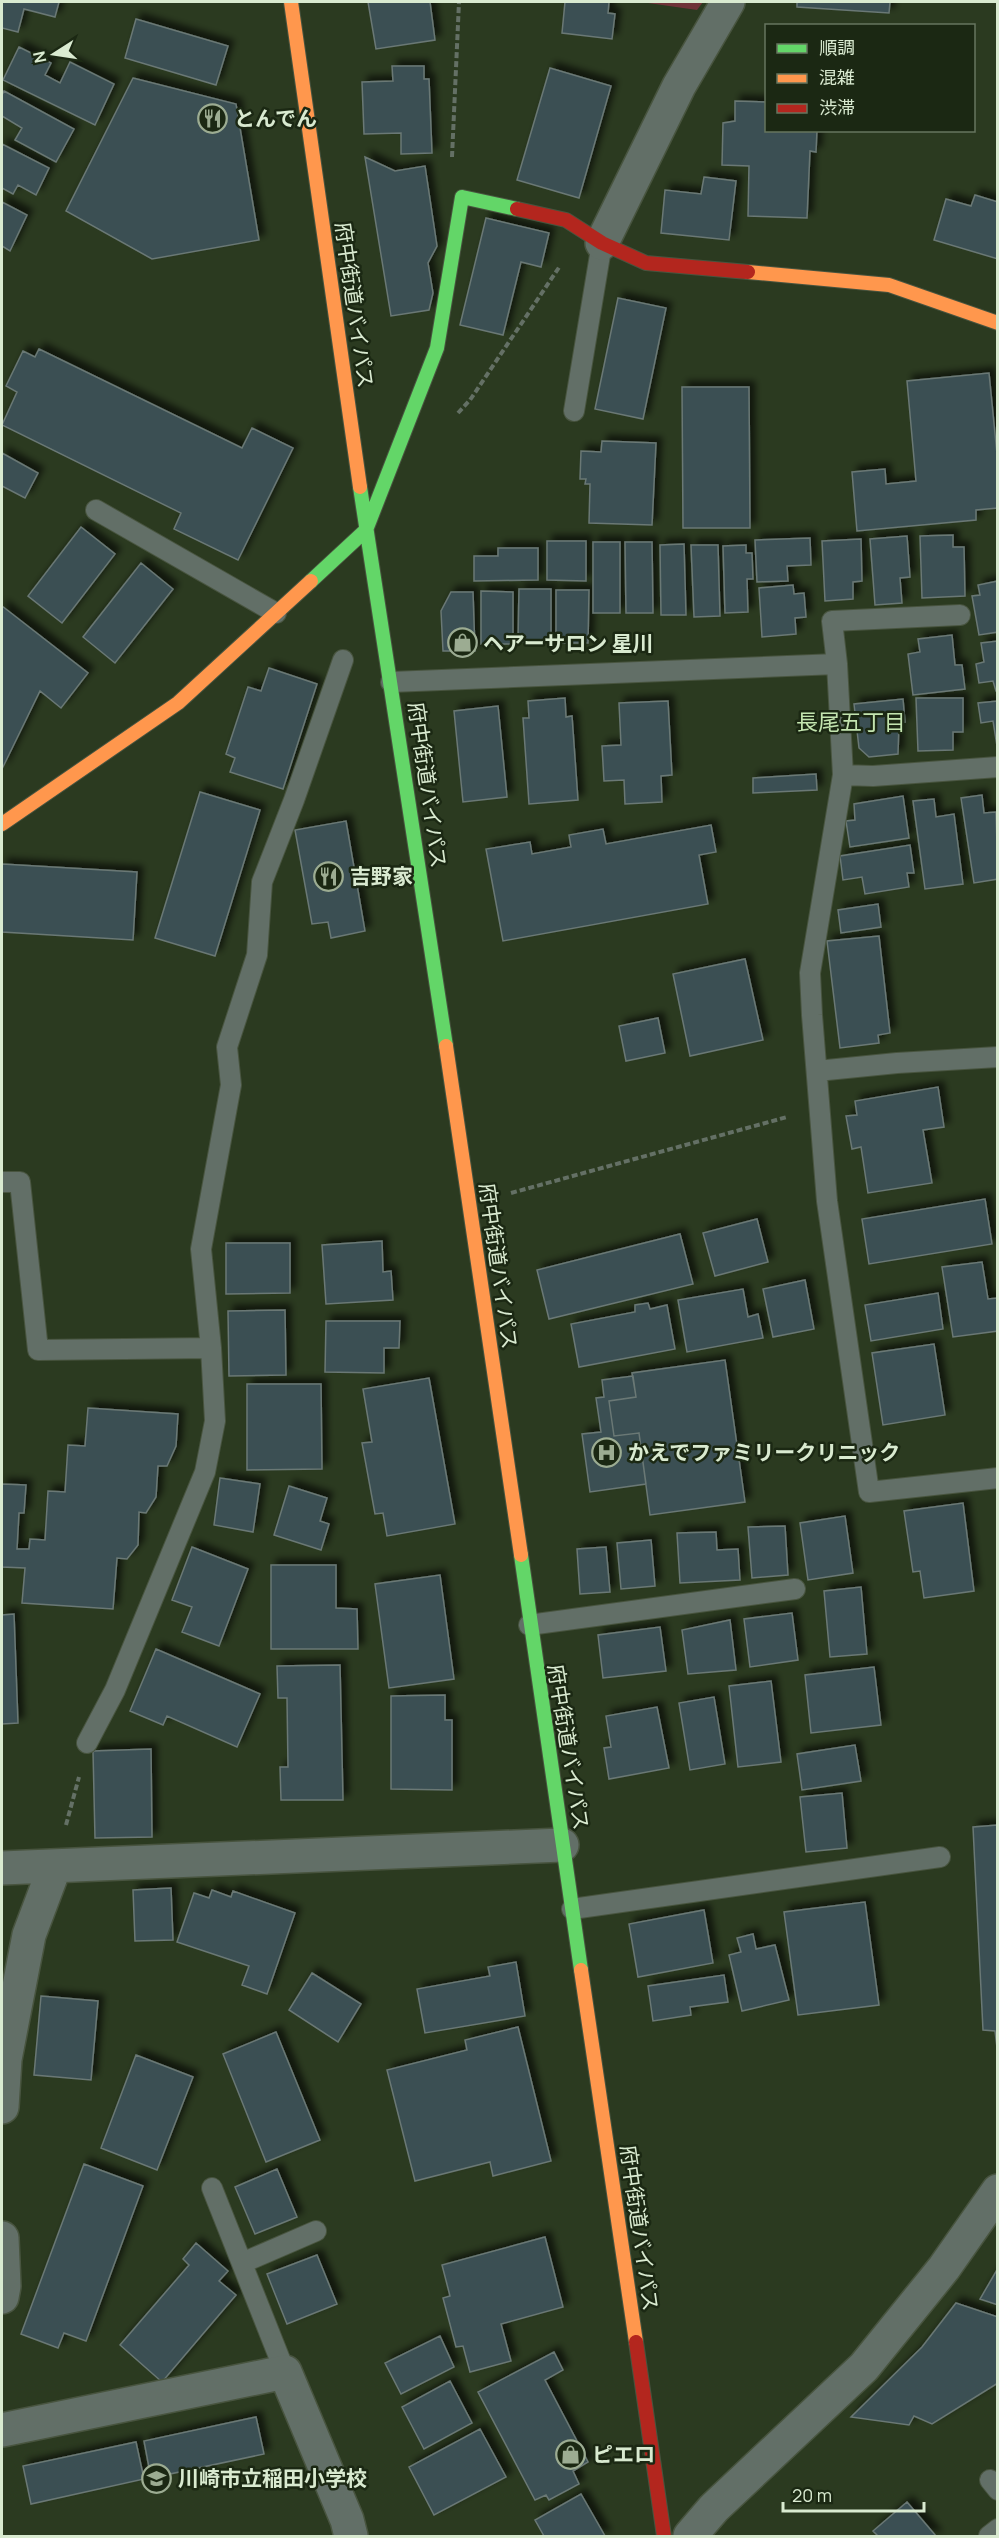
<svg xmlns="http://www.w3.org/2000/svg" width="999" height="2538" font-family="Manrope,'Noto Sans JP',sans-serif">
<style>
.green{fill:#6f3338}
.building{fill:#3a4f53;stroke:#6a7875;stroke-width:1.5;filter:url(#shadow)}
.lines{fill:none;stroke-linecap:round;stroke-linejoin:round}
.lane-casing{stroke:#48543f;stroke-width:22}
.street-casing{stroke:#48543f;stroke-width:36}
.fast-casing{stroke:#48543f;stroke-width:16}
.slow-casing{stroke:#48543f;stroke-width:16}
.jam-casing{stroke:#48543f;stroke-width:16}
.path{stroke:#647065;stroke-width:4;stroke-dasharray:6 3;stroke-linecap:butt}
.lane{stroke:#626f67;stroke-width:20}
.street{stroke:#626f67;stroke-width:33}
.fast{stroke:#63d668;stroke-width:14}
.slow{stroke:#ff974d;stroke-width:14}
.jam{stroke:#b3261e;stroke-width:14}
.labels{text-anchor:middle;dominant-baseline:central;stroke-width:5;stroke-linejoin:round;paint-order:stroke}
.poi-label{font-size:21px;font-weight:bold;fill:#d9ead0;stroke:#1b2813;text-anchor:start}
.street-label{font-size:21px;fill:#d9ead0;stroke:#1b2813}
.neighbourhood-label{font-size:22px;fill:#c3e4af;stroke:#1b2813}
</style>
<defs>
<filter id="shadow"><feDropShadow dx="5.5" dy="-5.5" stdDeviation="3" flood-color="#0009"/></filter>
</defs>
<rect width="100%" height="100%" fill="#2b3a20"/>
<path class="green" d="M641 2H703L697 10Z"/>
<path class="building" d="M2 2H59L55 17 24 9 18 32 2 28Z
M368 2H430L435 40 376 49Z
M565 2H609L608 13 615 14 612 39 562 33Z
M797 2H890L889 13 797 7Z
M136 19 228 46 216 85 125 58Z
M19 47 51 63 45 75 60 83 70 62 114 84 95 125 3 80Z
M392 66H424V79H429L432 153 401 154V133L364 134 362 82 393 81Z
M550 68 611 86 579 198 517 180Z
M133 78 236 104 259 240 152 259 66 211Z
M4 91 74 129 56 162 15 140 22 128 2 116V95Z
M735 101 766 102V130H817L816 152 810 151 807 218 748 216 749 166 722 165 723 123 735 121Z
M2 144 49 168 36 195 18 185 13 194 2 188Z
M365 157 395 171 425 166 437 246 428 263 433 293 429 310 391 316Z
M704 177 736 181 729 240 661 233 665 190 701 194Z
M975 195 998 202V259L934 240 946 199 971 206Z
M2 202 27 215 10 251 2 246Z
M486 218 549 233 541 267 521 262 503 335 460 325Z
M618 298 666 308 643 419 595 409Z
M39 349 242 448 252 428 293 448 238 560 174 529 181 513 2 425 17 392 6 386 23 351 35 357Z
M989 373 998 464V508L976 510V520L857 531 852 472 885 469 886 484 916 481 907 381Z
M682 387H749L750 528H683Z
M602 441 656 443 652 525 589 523 590 484H585L586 479H580L581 451 601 452Z
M2 453 38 473 25 498 2 486Z
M81 527 115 554 62 623 28 596Z
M953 535V547H964L965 596 922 598 920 536Z
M907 536 910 577 900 578 902 603 875 605 870 539Z
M810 538 811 565 787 566 788 581 757 582 755 540Z
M861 539 862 581 853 582V599L825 601 822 541Z
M547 541H586V581L547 580Z
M593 542H620V613H593Z
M625 542H652L653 613H626Z
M684 544 686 615H661L660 545Z
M691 545H718L720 616 694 617Z
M746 545V553H752L753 579H747L748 612 725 613 723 546Z
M498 548H538V580L474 581V556H498Z
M141 563 173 589 115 663 83 637Z
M998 581V632L979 635 972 596 980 595 978 585Z
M793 585 794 594 804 593 806 617 795 618 796 634 762 637 759 588Z
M519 589H551V642H518Z
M556 590H589L588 643H556Z
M481 591 513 592V644H481Z
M451 592H473L475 651H443L441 611Z
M2 606 88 673 61 708 40 691 2 769Z
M952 635 955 665H962L965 689 913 695 908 654 920 652 918 639Z
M998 641V691H996L993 681 979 683 976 664 984 662 981 643Z
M269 668 317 684 283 789 230 772 235 758 226 754 248 687 261 691Z
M565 698 566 717 572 716 578 800 529 804 523 718H529L528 701Z
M916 698H963V732H953V750L918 751Z
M903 699 905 722 899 723 898 754 869 757 859 748 854 704Z
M668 701 672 775 661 776 662 802 625 804 624 780 604 781 602 746 621 745 619 703Z
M998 701V746H997L993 721 981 723 978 703Z
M498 706 507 797 463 802 454 711Z
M816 774 817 790 753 793V778Z
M200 792 260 810 215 956 155 938Z
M982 795 984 813 996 812 998 879 974 883 961 798Z
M903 796 909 838 850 847 846 821 855 820 854 804Z
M934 799 936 817 954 814 963 884 925 889 913 801Z
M346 821 365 931 331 938 328 922 312 924 295 830Z
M711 825 716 852 699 855 708 904 503 941 486 849 530 842 532 854 571 847 569 835 603 829 606 844Z
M910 845 914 873H907L909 887 865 894 862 877 843 880 840 856Z
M2 864 137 872 133 940 2 932Z
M878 904 881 927 841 933 838 910Z
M879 936 890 1033 878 1035 879 1043 840 1048 827 941Z
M745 959 763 1040 690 1056 673 974Z
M658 1018 665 1053 626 1061 619 1026Z
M938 1087 944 1127 923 1130 932 1183 868 1193 861 1147 852 1149 846 1116 857 1115 855 1101Z
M985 1199 992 1244 869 1264 862 1219Z
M757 1219 768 1262 715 1276 703 1233Z
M680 1234 693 1284 549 1319 537 1270Z
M382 1241 383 1272 391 1271 393 1300 326 1304 322 1245Z
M226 1243H290V1293L226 1294Z
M982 1262 988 1299 998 1298V1331L953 1337 942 1267Z
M805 1280 814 1329 773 1337 763 1289Z
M743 1289 748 1317 758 1314 763 1338 687 1352 678 1300Z
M938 1293 943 1329 871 1341 865 1305Z
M648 1303 650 1309 667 1305 675 1349 579 1367 571 1324 635 1312V1305Z
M285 1310 286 1375 229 1376 228 1311Z
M326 1321H400L399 1348H384V1373L325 1372Z
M934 1344 945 1415 883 1425 872 1353Z
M725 1360 745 1502 650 1515 639 1433 614 1436 609 1401 636 1397 632 1373Z
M633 1376 636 1397 609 1401 614 1436 639 1433 646 1484 590 1492 582 1434 601 1432 596 1398 604 1397 602 1380Z
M429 1378 455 1524 387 1536 383 1513 375 1514 362 1443 372 1442 363 1389Z
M247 1384H321L322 1469 247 1470Z
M88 1408 178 1414 176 1446 167 1466H158L156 1497 146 1513 139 1512 138 1545 127 1559 117 1558 113 1609 22 1603 25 1568 2 1567V1484L26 1485 24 1513H19L17 1549H29L30 1539 45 1540 48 1491 65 1492 68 1445 85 1446Z
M220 1478 260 1484 253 1532 214 1525Z
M289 1486 327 1498 320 1521 329 1524 321 1550 274 1535Z
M963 1503 974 1591 924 1598 920 1571 913 1572 904 1511Z
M845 1516 853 1573 808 1580 800 1523Z
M785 1526 788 1575 752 1578 748 1527Z
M716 1532 717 1550 738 1549 740 1580 680 1583 677 1533Z
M651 1540 655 1586 621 1589 617 1543Z
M192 1547 248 1569 219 1646 182 1632 192 1607 172 1600Z
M606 1547 610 1592 580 1594 577 1549Z
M271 1565H336V1608L357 1609 358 1649H271Z
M440 1575 454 1679 389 1688 375 1584Z
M861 1587 867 1654 830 1657 824 1591Z
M792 1613 798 1660 750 1667 744 1619Z
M14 1614 18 1723 2 1724V1615Z
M730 1620 736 1670 688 1674 682 1630Z
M660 1627 666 1671 603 1678 598 1635Z
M156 1649 260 1694 237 1747 167 1716 163 1725 130 1711Z
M340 1665 343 1800H281L280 1767H288L287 1698H278L277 1666Z
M874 1667 881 1725 811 1733 805 1675Z
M771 1681 781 1762 738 1767 729 1686Z
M445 1695V1720H452V1790L391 1789V1696Z
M714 1697 725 1764 690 1770 679 1703Z
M657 1707 669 1768 609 1779 604 1748 611 1747 606 1716Z
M855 1745 861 1781 802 1790 797 1754Z
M151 1749 152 1837 95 1838 93 1751Z
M842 1793 847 1848 806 1852 800 1797Z
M998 1825V2056L995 2031 983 2030 973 1827Z
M171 1888 173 1940 135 1941 133 1890Z
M212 1890 231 1897 233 1891 295 1913 267 1994 242 1985 249 1966 177 1942 194 1893 209 1898Z
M865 1902 879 2005 798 2015 784 1912Z
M704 1910 713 1963 638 1977 629 1924Z
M753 1934 756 1949 775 1945 789 2000 742 2011 729 1955 741 1952 737 1938Z
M516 1962 525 2016 425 2033 417 1989 490 1976 488 1967Z
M312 1973 361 2004 338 2042 289 2010Z
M724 1975 728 2002 690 2007 691 2015 653 2021 648 1986Z
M41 1996 98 2001 91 2080 34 2075Z
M518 2027 551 2161 493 2176 490 2162 415 2181 387 2070 467 2050 465 2040Z
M276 2032 320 2140 266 2162 223 2054Z
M136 2055 193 2077 157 2170 101 2148Z
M84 2164 143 2186 86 2341 64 2333 58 2348 21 2334Z
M277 2169 297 2217 255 2234 235 2187Z
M545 2237 563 2307 501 2324 511 2361 470 2372 463 2346 456 2347 443 2298 450 2296 442 2265Z
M196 2243 228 2271 219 2281 236 2295 162 2382 120 2345 189 2265 183 2259Z
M317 2255 337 2304 287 2324 267 2274Z
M998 2268V2305L980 2299Z
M956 2303 998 2317V2383L932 2424 914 2416 909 2425 851 2417 922 2347Z
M440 2336 454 2367 401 2394 385 2363Z
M554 2352 563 2370 545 2380 588 2462 573 2471 579 2484 549 2500 546 2495 535 2500 478 2392Z
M450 2381 472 2423 424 2449 402 2407Z
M256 2417 264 2454 151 2478 144 2441Z
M480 2429 506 2477 434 2515 409 2467Z
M136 2442 144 2479 31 2504 23 2466Z
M581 2494 605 2536H544L535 2520Z
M907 2502 936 2536H878L873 2531Z"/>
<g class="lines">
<defs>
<path id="lane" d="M574 411 602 243
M96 510 276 613
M960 615 832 621 837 664 843 775 810 973 812 1015 827 1201 869 1492 998 1478
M391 682 837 664
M843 775 873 776 998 767
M817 1071 897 1063 998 1057
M2 1182H20L38 1350 211 1348
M529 1625 795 1589
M87 1743 115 1690 205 1472 215 1421 211 1348 201 1249 231 1085 227 1047 257 955 262 882 294 800 343 660
M572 1909 940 1857
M212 2188 285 2372
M242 2263 316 2231
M990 2480 998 2490
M989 2536 998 2529"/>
<path id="street" d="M602 243 679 86 728 2
M2 1868 562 1845
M2 2107 5 2059 29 1935 55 1866
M2 2238 4 2286 2 2297
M2 2430 285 2372 347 2520 351 2536
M690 2536 714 2508 864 2367 944 2268 998 2191"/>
<path id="fast" d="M360 487 446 1046
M311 581 366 530 437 348 462 197 517 209
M521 1555 581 1970"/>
<path id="slow" d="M291 2 360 487
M748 272 889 285 998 323
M2 824 178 703 311 581
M446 1046 521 1555
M581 1970 636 2342"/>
<path id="jam" d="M517 209 566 220 602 243 646 263 748 272
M636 2342 664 2536"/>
</defs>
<use href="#lane" class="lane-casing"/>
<use href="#street" class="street-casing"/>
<use href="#fast" class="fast-casing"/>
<use href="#slow" class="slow-casing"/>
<use href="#jam" class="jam-casing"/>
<path class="path" d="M452 157 459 2
M458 413 470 400 560 266
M511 1193 787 1117
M66 1825 79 1777"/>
<use href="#lane" class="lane"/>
<use href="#street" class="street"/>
<use href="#fast" class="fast"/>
<use href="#slow" class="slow"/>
<use href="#jam" class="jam"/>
</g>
<defs>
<symbol id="restaurant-ring" viewBox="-11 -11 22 22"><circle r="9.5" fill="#1b2813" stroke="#9cac92" stroke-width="1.5"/><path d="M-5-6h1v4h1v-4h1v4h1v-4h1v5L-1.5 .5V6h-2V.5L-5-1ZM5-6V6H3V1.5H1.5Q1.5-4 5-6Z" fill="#9cac92"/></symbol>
<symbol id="shop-ring" viewBox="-11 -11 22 22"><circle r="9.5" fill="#1b2813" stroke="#9cac92" stroke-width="1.5"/><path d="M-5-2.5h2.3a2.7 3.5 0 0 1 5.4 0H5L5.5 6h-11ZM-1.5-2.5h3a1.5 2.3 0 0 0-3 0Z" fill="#9cac92"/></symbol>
<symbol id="hospital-ring" viewBox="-11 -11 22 22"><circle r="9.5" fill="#1b2813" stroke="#9cac92" stroke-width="1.5"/><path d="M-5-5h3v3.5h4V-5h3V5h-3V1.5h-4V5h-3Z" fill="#9cac92"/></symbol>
<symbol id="school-ring" viewBox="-11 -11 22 22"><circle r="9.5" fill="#1b2813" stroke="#9cac92" stroke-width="1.5"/><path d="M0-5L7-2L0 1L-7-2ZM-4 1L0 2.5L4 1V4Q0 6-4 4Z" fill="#9cac92"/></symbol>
</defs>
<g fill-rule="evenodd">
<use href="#restaurant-ring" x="196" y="102" width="33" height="33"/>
<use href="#shop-ring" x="446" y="626" width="33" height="33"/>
<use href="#restaurant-ring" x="312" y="860" width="33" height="33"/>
<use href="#hospital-ring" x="590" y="1436" width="33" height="33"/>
<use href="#shop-ring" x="554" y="2438" width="33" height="33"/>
<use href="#school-ring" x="140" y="2462" width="33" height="33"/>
</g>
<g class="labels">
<g class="poi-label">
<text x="234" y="118">とんでん</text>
<text x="483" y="643">ヘアーサロン 星川</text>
<text x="350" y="876">吉野家</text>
<text x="628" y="1452">かえでファミリークリニック</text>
<text x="592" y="2454">ピエロ</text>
<text x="178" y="2478">川崎市立稲田小学校</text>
</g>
<g class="street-label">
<text transform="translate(355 305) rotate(82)">府中街道バイパス</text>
<text transform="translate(428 785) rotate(82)">府中街道バイパス</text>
<text transform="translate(499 1266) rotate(82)">府中街道バイパス</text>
<text transform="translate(569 1747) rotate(81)">府中街道バイパス</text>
<text transform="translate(640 2228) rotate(82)">府中街道バイパス</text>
</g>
<g class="neighbourhood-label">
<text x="851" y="722">長尾五丁目</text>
</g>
</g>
<rect width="999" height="2538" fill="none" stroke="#d9ead0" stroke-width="6"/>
<rect x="765" y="24" width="210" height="108" fill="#1b2813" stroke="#67765f" stroke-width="1.5"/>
<rect x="777" y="44" width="30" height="9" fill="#63d668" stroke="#67765f" stroke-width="1.5"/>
<text x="819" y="54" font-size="18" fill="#d9ead0">順調</text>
<rect x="777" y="74" width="30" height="9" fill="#ff974d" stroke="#67765f" stroke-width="1.5"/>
<text x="819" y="84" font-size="18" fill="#d9ead0">混雑</text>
<rect x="777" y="104" width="30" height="9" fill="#b3261e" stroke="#67765f" stroke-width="1.5"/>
<text x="819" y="114" font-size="18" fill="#d9ead0">渋滞</text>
<g transform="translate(54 54) rotate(258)" stroke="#1b2813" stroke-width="4.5" paint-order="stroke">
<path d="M0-4.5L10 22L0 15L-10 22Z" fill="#d9ead0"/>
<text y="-9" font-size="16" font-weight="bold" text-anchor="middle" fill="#d9ead0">N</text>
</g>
<path d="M783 2502v9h141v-9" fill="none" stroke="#d9ead0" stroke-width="3"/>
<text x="792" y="2502" font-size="18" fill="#d9ead0" stroke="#1b2813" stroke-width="4.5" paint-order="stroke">20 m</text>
</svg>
